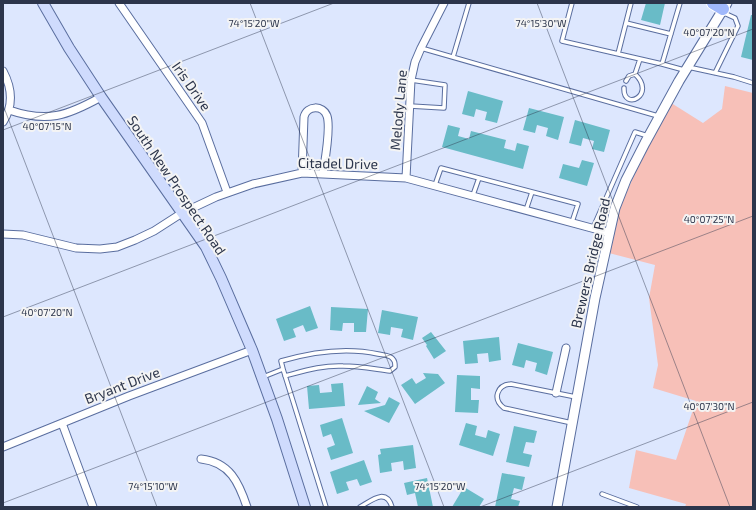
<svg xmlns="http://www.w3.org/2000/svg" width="756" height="510" font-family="'Exo 2',sans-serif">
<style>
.green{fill:#f7c0b8}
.building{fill:#69bbc7}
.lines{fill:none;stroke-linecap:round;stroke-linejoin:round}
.service-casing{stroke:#5a6e9f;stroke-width:5.5}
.minor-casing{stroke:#5a6e9f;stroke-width:9}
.tertiary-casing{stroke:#5a6e9f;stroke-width:11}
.secondary-casing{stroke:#5a6e9f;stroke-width:12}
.primary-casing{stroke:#fff;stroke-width:14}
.service{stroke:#fff;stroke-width:3.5}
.minor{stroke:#fff;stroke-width:7}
.tertiary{stroke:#fff;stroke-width:9}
.secondary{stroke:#cfdbfd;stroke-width:10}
.primary{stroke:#a0b8fb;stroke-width:12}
.ticks{fill:none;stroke:#2c354b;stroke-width:1;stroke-opacity:0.45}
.labels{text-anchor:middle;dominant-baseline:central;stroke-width:4;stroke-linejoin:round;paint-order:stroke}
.street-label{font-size:14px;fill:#2c354b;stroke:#f4f4f4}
.ticks-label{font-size:10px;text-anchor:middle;fill:#2c354b;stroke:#f4f4f4;stroke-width:4;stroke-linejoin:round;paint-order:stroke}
</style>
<rect width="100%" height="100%" fill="#dde7fe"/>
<path class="green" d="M725 86 753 93V507H685L686 504 629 488 636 450 676 460 696 401 653 388 658 365 649 298 655 265 605 252 609 231 668 101 703 123 722 109Z"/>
<path class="building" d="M646 3H665L660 25 641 20Z
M751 15H753V60L741 57Z
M468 91 503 101 497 123 485 120 487 112 476 109 474 117 462 114Z
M529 108 564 117 558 140 546 136 548 128 537 125 535 133 523 130Z
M575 120 610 130 604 152 592 149 594 141 583 138 581 146 569 143Z
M448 125 460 128 458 136 469 139 471 131 506 140 504 148 515 151 517 143 529 146 523 169 442 147Z
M582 160 594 163 587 186 559 178 563 164 579 168Z
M310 306 318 328 306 332 303 325 293 329 296 337 284 341 276 319Z
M331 307 368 309 366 332H354V323H343L342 331 330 330Z
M382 310 418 317 413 340 401 337 403 329 391 327 390 335 378 333Z
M431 332 446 351 434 359 426 346 427 345 422 338Z
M499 337 501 360 489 362 488 353 477 354 478 363 465 364 463 341Z
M518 343 553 352 547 375 535 371 537 363 526 360 524 368 512 365Z
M423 373 438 374 445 383 415 404 401 385 412 378 416 384 426 378Z
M457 375 480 376V389L471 388V400H479L478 413 455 412Z
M343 383 345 406 309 409 307 386 319 385 320 393 332 392 331 384Z
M367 386 378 392 375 399 381 403 358 405Z
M389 397 400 403 389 423 364 411 385 405Z
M342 418 353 453 331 460 327 448 335 445 331 434 323 437 320 425Z
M466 423 477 426 475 435 486 438 488 430 500 434 493 456 459 445Z
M514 426 537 431 534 443 526 442 523 453 532 455 529 467 506 462Z
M413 445 416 468 404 470 403 461 391 463 392 471 380 473 378 455 381 454 380 449Z
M364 460 372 482 360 486 357 479 346 482 349 490 337 494 330 472Z
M502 473 525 477 522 490 514 488 511 499 520 501 518 507H495Z
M427 478 433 507H418L415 493 407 495 404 483Z
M464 487 484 499 479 507H452Z"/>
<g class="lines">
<defs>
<path id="service" d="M572 3 562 41 662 64 680 3
M626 23 671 34
M421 48 658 116
M618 54 631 3
M453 57 469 3
M662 64 684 70
M688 67 734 77 753 83
M715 73 738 26 735 18 722 12
M635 74 640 59
M624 88C623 112 657 95 635 74L629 76 626 81
M410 106 444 108 445 85 411 80
M435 185 441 168 578 204 572 222
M473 195 479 178
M526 210 532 192
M593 228 635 132 648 136
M283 369 281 361C312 352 346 347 378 354 383 355 389 355 392 358 395 361 395 363 395 367L390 371C374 369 359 366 343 366 323 365 304 371 285 376
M263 377 283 369 326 507
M572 423 504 408C492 399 497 385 511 384L576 397
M602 494 637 507
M360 507C371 501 386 487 392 507"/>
<path id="minor" d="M119 3 202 123 227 192
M3 71C12 88 14 105 3 122
M9 110C47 123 67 116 101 97
M302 173 304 117C307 105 323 105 327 116 331 128 325 160 323 173
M406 178 411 80 415 62 421 48 444 3
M3 234 23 235 76 248 100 249 117 247 135 240 154 231 182 213 216 197 253 184 302 173 406 178 610 233
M556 393 566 348
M62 423 93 507
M3 447 129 396 252 350
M201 459C230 462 239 483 247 507"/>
<path id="tertiary" d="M557 507 595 298 615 208 626 180 645 143 679 81 727 3"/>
<path id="secondary" d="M43 3 69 48 101 97 206 247 221 278 252 350 277 419 305 507"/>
<path id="primary" d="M713 3 723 9"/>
</defs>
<use href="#service" class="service-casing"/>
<use href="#minor" class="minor-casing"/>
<use href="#tertiary" class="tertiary-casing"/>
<use href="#secondary" class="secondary-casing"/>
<use href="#primary" class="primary-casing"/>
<use href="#service" class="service"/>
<use href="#minor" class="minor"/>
<use href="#tertiary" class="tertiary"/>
<use href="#secondary" class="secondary"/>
<use href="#primary" class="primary"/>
</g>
<path class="ticks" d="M250 3 444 507M537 3 730 507M3 105 157 507M3 130 334 3M3 317 753 29M3 503 753 216M480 507 753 402"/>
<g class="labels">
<g class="street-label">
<text transform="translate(192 86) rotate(55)">Iris Drive</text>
<text transform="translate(398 110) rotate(-85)">Melody Lane</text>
<text transform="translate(338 163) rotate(1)">Citadel Drive</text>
<text transform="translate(177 185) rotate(56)">South New Prospect Road</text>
<text transform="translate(590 263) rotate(-77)">Brewers Bridge Road</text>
<text transform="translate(122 385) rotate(-21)">Bryant Drive</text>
</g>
</g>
<g class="ticks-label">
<text x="254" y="27">74°15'20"W</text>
<text x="541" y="27">74°15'30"W</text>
<text x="709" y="36">40°07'20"N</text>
<text x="47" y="130">40°07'15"N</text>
<text x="709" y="223">40°07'25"N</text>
<text x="47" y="316">40°07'20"N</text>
<text x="709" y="410">40°07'30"N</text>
<text x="153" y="490">74°15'10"W</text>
<text x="440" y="490">74°15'20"W</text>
</g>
<rect width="756" height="510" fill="none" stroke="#2c354b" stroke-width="8"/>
</svg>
